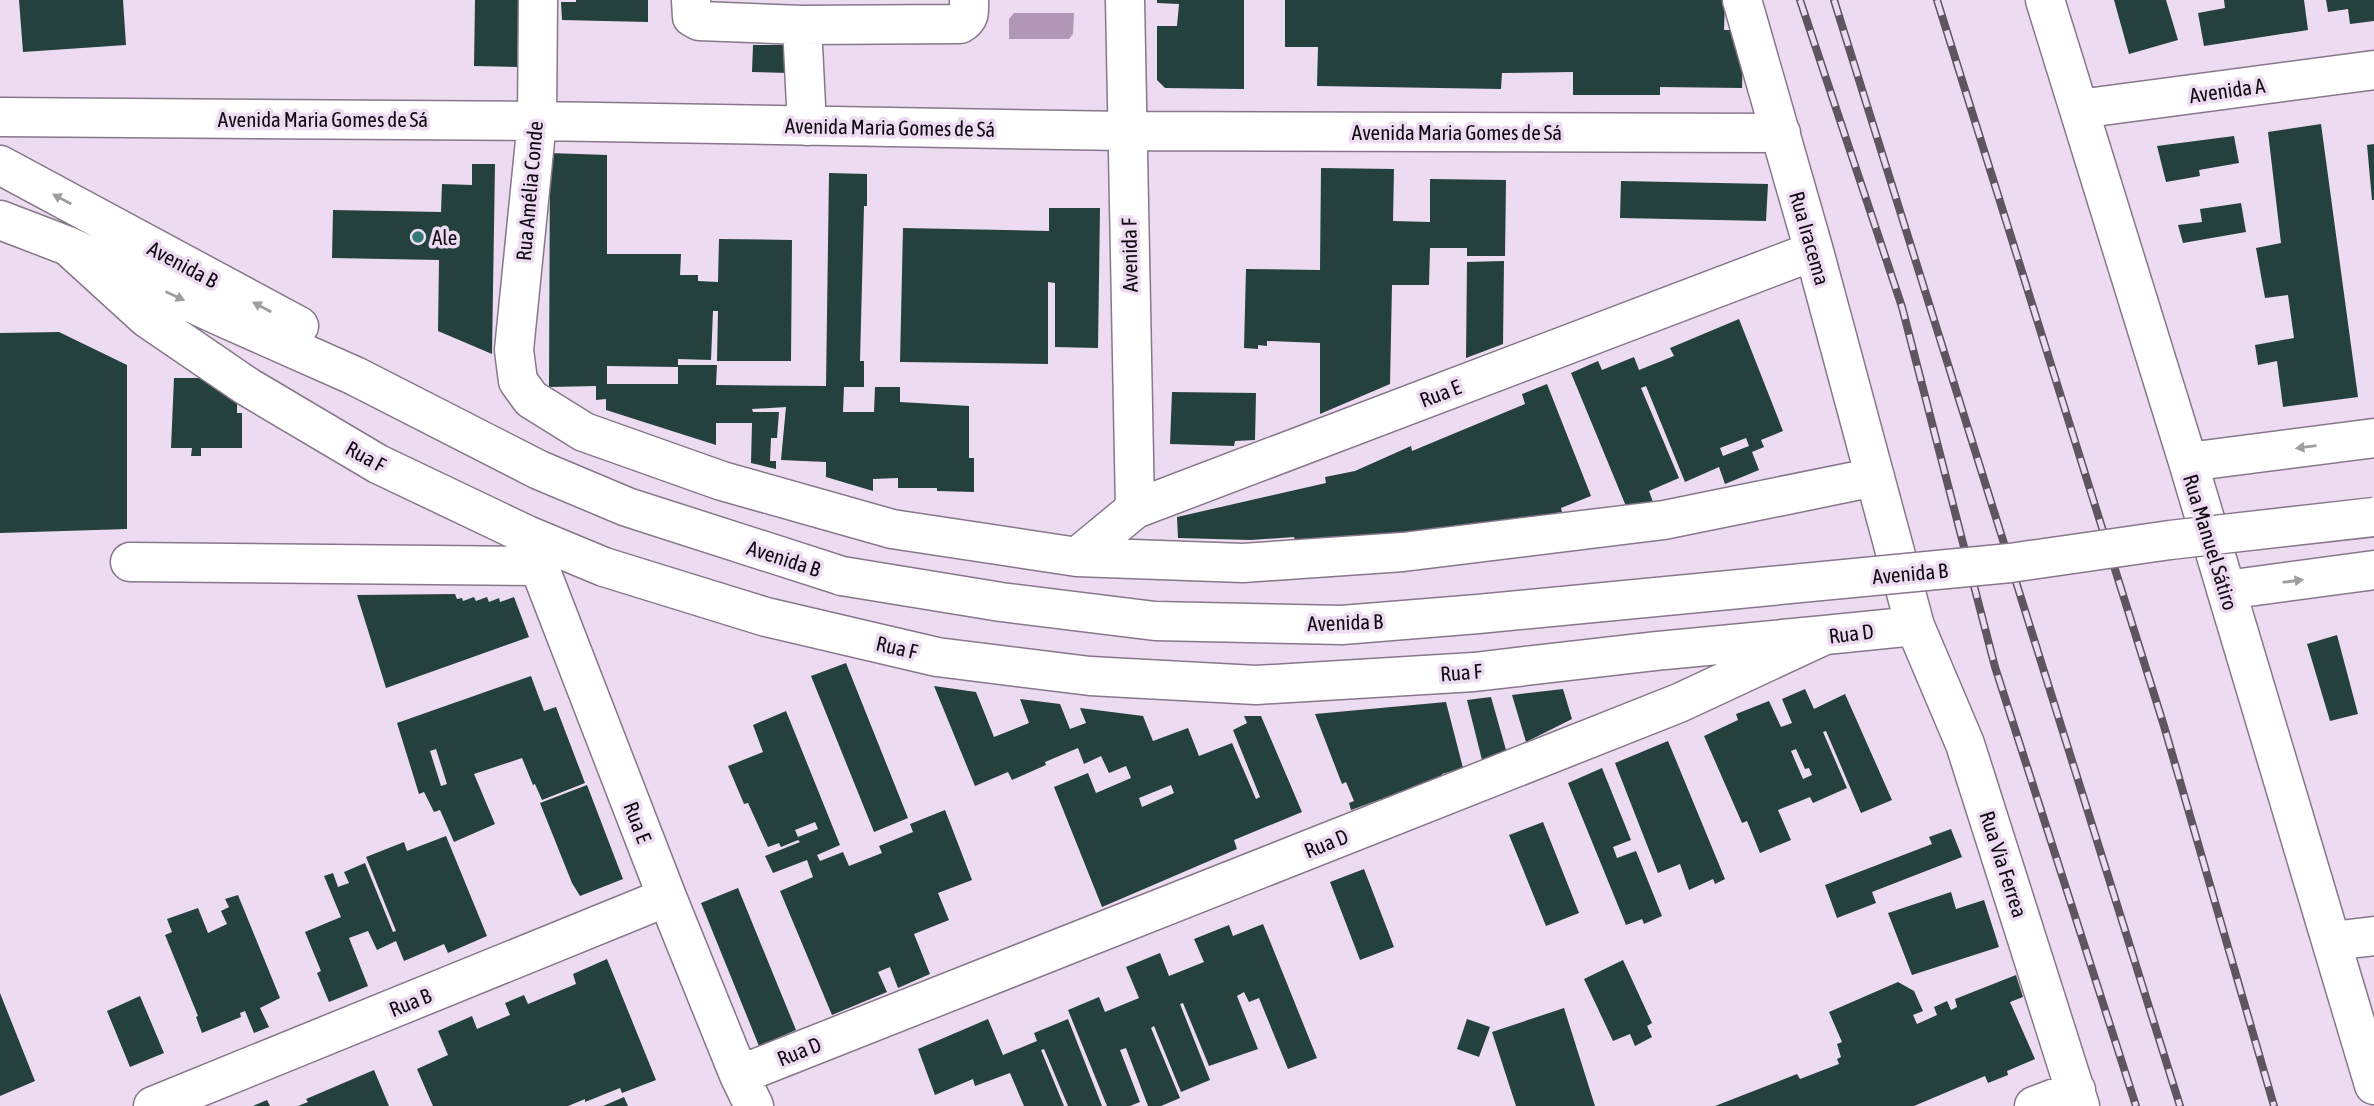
<svg xmlns="http://www.w3.org/2000/svg" width="2374" height="1106" font-family="'Asap Condensed',sans-serif">
<style>
.water{fill:#b197b6}
.building{fill:#24413d;fill-rule:evenodd}
.lines{fill:none;stroke-linecap:round;stroke-linejoin:round}
.minor-casing{stroke:#87778a;stroke-width:41}
.minor{stroke:#fff;stroke-width:38}
.rail-casing{stroke:#5f5561;stroke-width:8}
.rail{stroke:#eddbf1;stroke-width:5;stroke-dasharray:16;stroke-linecap:butt}
.minor-bridge-casing{stroke:#87778a;stroke-width:41;stroke-linecap:butt}
.minor-bridge{stroke:#fff;stroke-width:38}
.oneway{fill:#9f9da0}
.poi-dot{fill:#317972;stroke:#eddbf1;stroke-width:2.5}
.labels{text-anchor:middle;dominant-baseline:central;stroke-width:7;stroke-linejoin:round;paint-order:stroke}
.street-label{font-size:21px;fill:#100a11;stroke:#eddbf1}
.poi-label{font-size:21px;fill:#100a11;stroke:#eddbf1;text-anchor:start}
</style>
<rect width="100%" height="100%" fill="#eddbf1"/>
<path class="water" d="M1014 13H1074L1073 34 1069 39H1009V19Z"/>
<path class="building" d="M19 0H123L126 45 23 52Z
M475 0H519L517 67 474 66Z
M576 0H648V22L562 20 561 2H576Z
M1157 0H1244V89L1165 88 1157 80V26H1177L1179 4 1157 3Z
M1285 0H1725L1724 30H1735L1743 44 1742 88 1660 87V95H1573V72L1502 73 1501 89 1317 86 1318 47H1285Z
M2114 0H2166L2178 40 2129 54Z
M2224 0H2304L2308 30 2204 46 2198 13 2225 8Z
M2326 0H2374V21L2350 24 2348 9 2328 12Z
M753 45H788V73L752 72Z
M2321 124 2358 397 2283 407 2277 361 2258 365 2255 345 2294 338 2288 295 2265 298 2256 248 2281 243 2268 132Z
M2234 136 2239 163 2199 170 2200 176 2166 182 2157 146Z
M2374 144V200H2372L2367 145Z
M550 153 607 155V254H681L680 275H698V281L718 282 719 239 792 240 791 361H717L718 311H713L711 360 678 359V367L607 366V384H678V365H717L716 385 826 386 829 173 867 174V206H864L860 361H864V387H844L843 412H874L875 387H900V402L969 406V458H974V492L937 491V488H898V478L873 479V491L826 477V462L781 460 786 407 752 409 753 412H779L777 438H771L770 461H776V469L751 463 752 423H716V445L606 410V399L596 400V386L549 387Z
M472 164H495L492 354 438 331 439 260 332 258 333 210 441 212 442 184 472 185Z
M1321 168 1394 169 1393 221 1430 222V179L1506 180 1505 256H1467V248H1430L1429 285H1392L1390 384 1320 414V343L1267 341V346L1258 345V349L1244 348 1246 269 1320 270Z
M1621 181 1768 184 1766 221 1620 218Z
M2241 203 2246 232 2183 243 2178 225 2202 222 2200 209Z
M1049 208H1100L1098 348 1055 347V283L1048 282V364L900 362 903 228 1049 231Z
M1504 261 1503 344 1466 358 1467 262Z
M1739 319 1783 431 1761 440 1764 447 1752 452 1759 470 1725 484 1719 467 1685 482 1646 386 1641 388 1679 478 1649 491 1653 502 1628 511 1571 373 1598 361 1602 370 1634 357 1639 370 1674 356 1670 348ZM1746 438 1749 446 1723 456 1720 448Z
M59 332 127 365V529L0 533V333Z
M174 378H207L237 393V413H242V448H201V456H191L192 448H171Z
M1547 384 1591 496 1561 508 1562 512 1468 529 1295 541 1294 537 1251 540 1178 538 1177 517 1326 483 1325 477 1355 471 1411 446 1412 451 1525 404 1522 394Z
M1172 392 1256 393 1255 440 1235 441 1234 446 1170 444Z
M455 594 457 599 462 598 463 601 474 597 476 601 487 597 489 602 499 598 500 602 514 597 529 637 386 688 357 595Z
M2337 635 2358 714 2330 721 2307 644Z
M846 663 908 818 874 832 811 676Z
M531 676 544 711 556 707 585 783 542 800 535 784 533 785 522 758 474 774 495 824 454 842 440 810 434 812 424 792 419 794 397 723ZM436 749 447 784 441 786 430 751Z
M934 686 976 692 994 737 1029 723 1020 699 1060 704 1070 729 1086 723 1080 708 1143 716 1153 741 1188 728 1199 756 1232 743 1256 799 1260 797 1233 730 1247 723 1244 716H1261L1302 812 1234 840 1237 849 1102 907 1054 787 1088 773 1096 793 1131 778 1126 766 1109 773 1101 756 1084 764 1078 748 1045 762 1046 765 1012 780 1008 772 975 786ZM1171 785 1174 793 1142 807 1139 798Z
M1563 689 1572 719 1526 742 1512 695Z
M1805 689 1814 709 1845 694 1892 800 1861 813 1826 731 1823 732 1847 788 1813 803 1810 797 1778 810 1791 840 1760 853 1747 821 1742 823 1704 736 1738 720 1736 714 1769 701 1781 727 1792 723 1782 699ZM1796 749 1805 769 1809 768 1812 775 1803 779 1791 751Z
M1491 697 1506 750 1482 760 1467 700Z
M1446 702 1463 768 1442 774 1443 780 1418 788 1417 786 1351 810 1349 803 1354 801 1346 782 1342 784 1315 714Z
M786 711 840 845 817 855 820 861 843 852 849 866 882 853 879 846 913 832 910 824 945 810 972 880 938 893 949 920 914 934 930 974 898 988 890 967 878 972 887 992 832 1015 780 891 813 877 807 860 773 873 765 856 800 842 798 840 781 847 779 843 768 847 748 803 744 804 728 766 763 752 753 725ZM815 822 818 829 798 837 795 830Z
M1668 741 1725 879 1715 884 1713 879 1689 890 1680 864 1658 873 1615 763Z
M1602 768 1631 840 1613 847 1617 858 1636 851 1662 916 1644 924 1642 919 1626 925 1568 783Z
M587 785 623 879 580 896 572 883 540 803Z
M1543 822 1579 913 1546 926 1509 835Z
M1951 829 1962 857 1872 892 1876 903 1837 918 1825 885 1932 844 1929 837Z
M446 836 487 936 448 953 444 944 404 961 396 941 377 950 368 931 349 938 368 986 329 1002 317 973 321 971 305 932 341 917 324 876 333 873 338 887 349 883 344 872 365 863 393 932 396 931 366 857 404 842 407 851Z
M1364 869 1394 947 1360 960 1330 882Z
M738 888 796 1030 759 1046 701 903Z
M1951 892 1956 909 1984 900 1999 947 1912 975 1888 913Z
M238 895 280 998 260 1008 269 1027 254 1033 245 1011 240 1013 241 1017 202 1033 196 1017 198 1016 165 935 172 932 167 919 198 908 208 933 227 924 221 911 229 907 225 899Z
M1263 924 1317 1058 1288 1069 1259 998 1249 1002 1244 992 1237 996 1258 1049 1209 1066 1183 1003 1180 1004 1210 1080 1181 1092 1154 1026 1151 1028 1180 1098 1161 1106H1148L1126 1048 1120 1050 1140 1102 1130 1106H1107L1068 1010 1099 997 1105 1012 1139 998 1126 967 1160 953 1169 976 1204 962 1194 939 1229 925 1233 936Z
M607 959 656 1080 622 1093 620 1088 585 1102V1099L568 1106H433L417 1069 448 1055 438 1031 472 1016 477 1029 510 1015 505 1003 524 995 528 1004 576 984 573 974Z
M1623 960 1652 1023 1647 1026 1652 1037 1635 1046 1630 1034 1613 1041 1584 979Z
M2016 975 2023 997 2010 1002 2035 1059 2007 1071 2008 1075 1988 1083 1985 1076 1914 1106H1715L1797 1074 1800 1079 1839 1064 1837 1059 1841 1057 1837 1044 1842 1042 1829 1012 1898 982 1914 991 1923 1011 1913 1015 1917 1024 1937 1015 1934 1007 1947 1001 1951 1010 1957 1007 1955 999Z
M0 993 35 1081 0 1096Z
M140 996 164 1053 130 1067 107 1011Z
M1564 1008 1595 1106H1516L1492 1032Z
M988 1019 1003 1055 1037 1041 1034 1033 1068 1019 1102 1106H1068L1044 1049 1041 1050 1064 1106H1024L1010 1073 975 1086 973 1079 935 1095 918 1049Z
M1467 1019 1490 1027 1479 1057 1457 1049Z
M374 1070 389 1106H298L308 1102 306 1099Z
M624 1097 628 1106H603Z
M267 1100 270 1106H253Z"/>
<g class="lines">
<defs>
<path id="minor" d="M538 0 537 121 514 350 518 381 531 399 584 432 722 481 892 529 1077 557 1243 563 1403 552 1664 520 1875 477
M691 0 692 17 699 21 802 25 960 24C971 18 969 11 969 0
M1125 0 1135 509
M1742 0 1814 251 1915 626 1965 744 2080 1106
M2045 0 2188 462 2374 1085
M802 25 807 126
M2079 109 2374 70
M0 117 537 121 1125 131 1781 133
M0 165 299 326
M0 220 68 246 222 317 355 376 539 470 627 507 842 576
M68 246 147 318 248 387 378 464 527 535 604 567 766 617 937 657 1090 676 1256 685 1474 672 1656 651 1825 635
M2188 462 2374 438
M527 535 667 897 739 1075 754 1106
M1077 557 1135 509 1814 251
M130 562 538 566
M2226 590 2374 570
M2332 941 2374 936
M739 1075 1679 703 1825 635 1915 626
M153 1106 667 897
M2034 1106 2076 1090"/>
</defs>
<use href="#minor" class="minor-casing"/>
<use href="#minor" class="minor"/>
<defs>
<path id="rail" d="M1800 0 1902 307 1995 667 2136 1106
M1834 0 2180 1106
M1937 0 2164 726 2274 1106"/>
</defs>
<use href="#rail" class="rail-casing"/>
<use href="#rail" class="rail"/>
<defs>
<path id="minor-bridge" d="M842 576 1001 602 1155 621 1342 625 1478 614 2010 563 2170 540 2374 517"/>
</defs>
<use href="#minor-bridge" class="minor-bridge-casing"/>
<use href="#minor-bridge" class="minor-bridge"/>
</g>
<defs><path id="oneway-solid" d="M-6-.8H1V-3.2L6.5 0L1 3.2V.8H-6Z" transform="scale(1.75)"/></defs>
<g class="oneway">
<use href="#oneway-solid" transform="translate(62 199) rotate(-152)"/>
<use href="#oneway-solid" transform="translate(175 296) rotate(25)"/>
<use href="#oneway-solid" transform="translate(262 307) rotate(-152)"/>
<use href="#oneway-solid" transform="translate(2306 447) rotate(173)"/>
<use href="#oneway-solid" transform="translate(2293 581) rotate(-8)"/>
</g>
<circle class="poi-dot" cx="418" cy="237" r="7"/>
<g class="labels">
<g class="street-label">
<text transform="translate(2227 90) rotate(-8)">Avenida A</text>
<text x="323" y="119">Avenida Maria Gomes de Sá</text>
<text transform="translate(890 127) rotate(1)">Avenida Maria Gomes de Sá</text>
<text x="1457" y="132">Avenida Maria Gomes de Sá</text>
<text transform="translate(529 191) rotate(-85)">Rua Amélia Conde</text>
<text transform="translate(1810 238) rotate(74)">Rua Iracema</text>
<text transform="translate(1129 255) rotate(-91)">Avenida F</text>
<text transform="translate(183 264) rotate(28)">Avenida B</text>
<text transform="translate(1440 393) rotate(-21)">Rua E</text>
<text transform="translate(366 456) rotate(29)">Rua F</text>
<text transform="translate(2211 542) rotate(73)">Rua Manuel Sátiro</text>
<text transform="translate(784 558) rotate(18)">Avenida B</text>
<text transform="translate(1910 573) rotate(-5)">Avenida B</text>
<text transform="translate(1345 622) rotate(-2)">Avenida B</text>
<text transform="translate(1851 633) rotate(-7)">Rua D</text>
<text transform="translate(897 647) rotate(13)">Rua F</text>
<text transform="translate(1461 672) rotate(-4)">Rua F</text>
<text transform="translate(638 822) rotate(69)">Rua E</text>
<text transform="translate(1326 843) rotate(-22)">Rua D</text>
<text transform="translate(2004 864) rotate(72)">Rua Via Ferrea</text>
<text transform="translate(410 1002) rotate(-22)">Rua B</text>
<text transform="translate(799 1051) rotate(-22)">Rua D</text>
</g>
<g class="poi-label">
<text x="432" y="237">Ale</text>
</g>
</g>
</svg>
